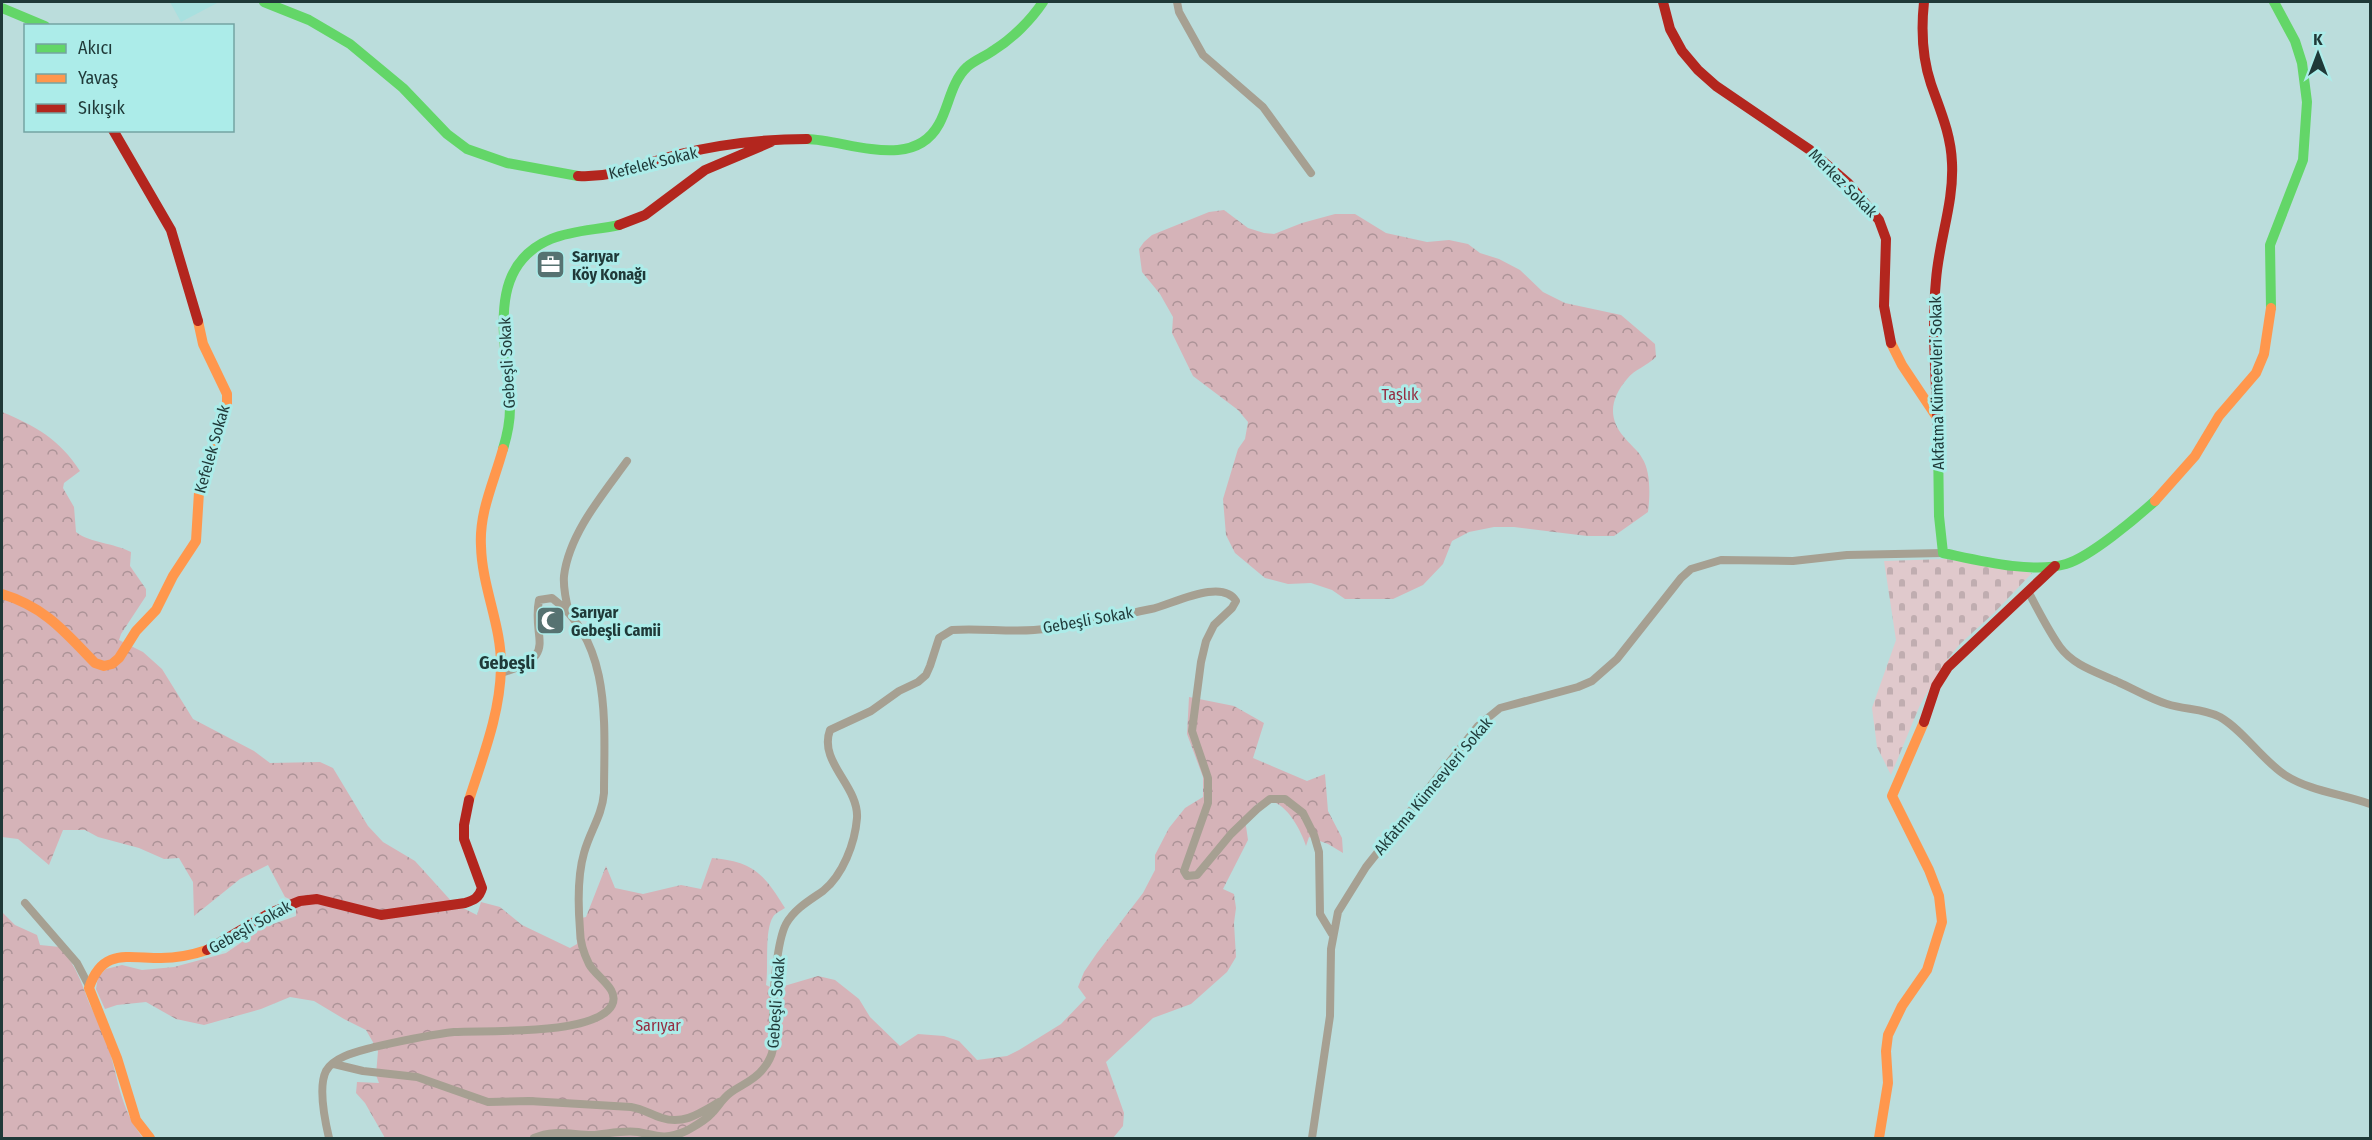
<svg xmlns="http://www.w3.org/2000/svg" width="2372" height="1140" font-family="'Fira Sans Condensed',sans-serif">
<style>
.built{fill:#a8e0df}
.forest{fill:url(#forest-crowns)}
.cemetery{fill:url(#cemetery-stones)}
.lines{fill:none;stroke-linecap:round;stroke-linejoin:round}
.street{stroke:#a6a092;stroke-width:8}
.fast{stroke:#63d668;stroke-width:10}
.slow{stroke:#ff974d;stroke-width:10}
.jam{stroke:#b3261e;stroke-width:10}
.labels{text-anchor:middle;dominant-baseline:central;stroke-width:6;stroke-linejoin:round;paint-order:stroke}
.street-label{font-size:16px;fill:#1f3938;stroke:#acece9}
.poi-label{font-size:16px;font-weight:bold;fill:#1f3938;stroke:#acece9;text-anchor:start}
.park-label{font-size:16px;fill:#952c41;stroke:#acece9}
.neighbourhood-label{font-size:18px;font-weight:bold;fill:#1f3938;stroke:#acece9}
</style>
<defs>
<pattern id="forest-crowns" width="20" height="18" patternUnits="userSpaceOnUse" patternTransform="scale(1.5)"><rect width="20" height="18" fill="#d5b3b8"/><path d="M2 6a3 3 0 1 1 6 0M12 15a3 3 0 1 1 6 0" fill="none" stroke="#ac9397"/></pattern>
<pattern id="cemetery-stones" width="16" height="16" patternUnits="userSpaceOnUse" patternTransform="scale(1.5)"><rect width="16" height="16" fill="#e0c9cc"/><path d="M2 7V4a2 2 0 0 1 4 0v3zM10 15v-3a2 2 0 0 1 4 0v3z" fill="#c0adb0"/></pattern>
</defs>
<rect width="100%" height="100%" fill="#bbdddc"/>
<path class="built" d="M170 2H219L181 22Z"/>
<path class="forest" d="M1224 210 1248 228 1264 233 1274 234 1302 223 1335 214H1355L1386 233 1427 242 1449 240 1468 244 1480 253 1499 259 1520 270 1543 292 1565 303 1621 315 1655 344 1656 357C1647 366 1635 369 1627 379 1611 398 1607 417 1624 437 1629 444 1638 450 1642 458 1651 471 1650 497 1648 512L1614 536H1587L1514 527H1494L1469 532 1452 541 1443 564 1423 585 1393 599H1345L1332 590 1311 583 1288 584 1265 578 1235 553 1226 535 1223 499 1238 449 1245 439 1248 422 1238 410 1193 376 1172 333 1173 317 1160 294 1142 272 1139 249 1144 242 1152 235 1209 212Z
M2 412C36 426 59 439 80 471L64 483 63 488 74 507 76 532C90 543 114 543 131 552L130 566 146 589V596L121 634 119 640 143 652 162 669 193 719 254 751 270 763 320 762 333 768 368 826 383 842 415 861 453 903 477 915 481 902 500 907 522 925 570 948 577 944 576 919 586 917 606 866 615 888 643 894 681 885 701 889 712 858C754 862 763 873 785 908 782 910 775 913 773 917 764 931 769 967 766 985L774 989 818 976 835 980 859 999 870 1017 900 1046 918 1034 944 1036 959 1041 977 1060 1007 1056 1019 1050 1061 1024 1086 998 1078 987 1084 972 1097 953 1143 893 1155 870V855L1169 828 1185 808 1203 797V777L1187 734 1189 697 1234 706 1264 723 1253 758 1307 781 1325 774 1328 811 1342 838 1343 853 1328 844 1309 837 1306 846C1301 829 1280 789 1257 804 1252 807 1249 815 1245 819L1248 840 1223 889 1234 894 1236 908 1234 923 1236 957 1227 972 1191 1004 1153 1018 1106 1062 1124 1113 1123 1126 1113 1138H385L365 1103 356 1093 357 1082 379 1083 376 1075 378 1051 366 1030 344 1019 314 1001 290 997 261 1009 204 1025 176 1019 146 1002 117 1005 105 1009 96 989 98 977 106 969 122 965 142 970 174 967 226 953 262 928 296 916V902L285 897 268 865 240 879 194 916 193 882 179 858 164 859 139 848 98 837 85 830H63L49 865 18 839 2 837Z
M2 912 15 925 37 935 40 945 60 947C77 967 81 982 90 1005 96 1017 103 1030 107 1043 119 1079 119 1107 143 1138H2Z"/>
<path class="cemetery" d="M1945 559 2032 573 1994 613 1960 644 1943 665 1920 705 1891 775 1877 747 1872 708 1896 640 1884 561Z"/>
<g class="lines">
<path class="street" d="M1177 2 1179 12 1203 55 1263 107 1311 173
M2028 591C2038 610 2048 630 2060 647 2074 666 2097 672 2118 682 2134 689 2150 699 2167 704 2185 710 2203 708 2220 717 2244 731 2261 759 2285 775 2310 791 2342 794 2370 804
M569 613C566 601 563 588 564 576 569 534 603 494 627 461
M25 903 77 963 89 986
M334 1064 363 1071 417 1077 488 1102 529 1101 631 1107C643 1109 650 1114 662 1118 684 1125 700 1113 719 1102
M329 1138C325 1121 318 1087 326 1071 334 1056 360 1051 374 1047 401 1041 427 1035 454 1032 487 1030 595 1036 612 1005 620 989 596 977 589 964 584 954 580 942 580 930 578 905 577 877 584 853 590 831 602 816 604 793 604 726 613 643 552 598L539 600C531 641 561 655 501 673
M534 1138C554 1129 572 1135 592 1135 607 1134 623 1130 638 1132 658 1136 665 1140 686 1131 695 1126 705 1121 712 1113 718 1107 723 1098 730 1093 741 1085 755 1080 763 1069 779 1050 772 1036 773 1013 773 992 777 941 786 924 794 909 810 900 823 891 843 875 855 843 857 818 859 786 818 762 830 730L871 711 899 691 918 682 926 675 930 666 939 638 952 630C979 628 1007 632 1034 630 1074 627 1112 617 1151 609 1171 605 1222 577 1236 601L1232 608 1214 625 1206 641 1201 662 1192 731 1208 778V803L1184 871 1187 876 1197 875 1231 834 1257 809 1270 799H1285L1303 813 1314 835 1319 852 1320 914 1332 934
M1312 1138 1330 1016 1331 949 1338 912 1366 867 1478 726 1500 708 1578 687 1592 681 1617 659 1681 578 1691 569 1721 560 1793 561 1847 555 1943 553"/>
<path class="fast" d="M264 2 309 20 350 44 403 88 447 134 467 149 507 163 578 176
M2 8 45 26
M807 139C848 140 913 172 939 124 949 106 951 82 967 67 975 60 986 56 994 50 1012 39 1031 20 1043 2
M2271 308 2270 245 2303 160 2307 102 2302 63 2295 41 2274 2
M1938 441 1939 516 1943 553C1977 560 2032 574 2066 564 2090 557 2136 518 2155 501
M503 449C507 436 510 422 510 408 509 351 481 268 551 239 573 230 597 230 619 225"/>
<path class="slow" d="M1891 343 1902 365 1936 416
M2155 501 2195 456 2219 416 2256 373 2264 354 2271 308
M2 594C45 607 65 632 95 663L104 666 112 664 119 658 136 631 156 610 173 576 196 541 199 492 227 406V394L203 344 198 321
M469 800C483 756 500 714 501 668 502 626 482 588 481 546 479 512 494 482 503 449
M150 1138 136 1120 117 1058 89 988C102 948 127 958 161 958 177 958 192 955 207 950
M1879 1138 1888 1083 1886 1051 1888 1035 1902 1006 1927 970 1942 922 1939 896 1929 870 1892 796 1924 722"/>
<path class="jam" d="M1663 2 1670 29 1682 51 1698 70 1716 86 1810 150 1848 183 1879 220 1886 239 1884 306 1891 343
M1924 2C1921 30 1922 57 1931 84 1940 110 1951 134 1952 163 1954 203 1939 240 1936 280 1931 333 1937 388 1938 441
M113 130 171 230 198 321
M578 176C618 178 642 163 680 154 721 144 765 139 807 139
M619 225 645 215 705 170 771 142
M1924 722 1936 686 1948 667 2055 566
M207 950 268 914 300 901 317 899 381 915 465 903C474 900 479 898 482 888L464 839V825L469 800"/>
</g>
<defs>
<symbol id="office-square" viewBox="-11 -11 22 22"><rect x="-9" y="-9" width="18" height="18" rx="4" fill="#567271" stroke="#acece9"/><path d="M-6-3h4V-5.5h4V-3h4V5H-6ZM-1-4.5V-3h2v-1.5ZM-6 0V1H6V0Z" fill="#fff"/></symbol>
<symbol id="mosque-square" viewBox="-11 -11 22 22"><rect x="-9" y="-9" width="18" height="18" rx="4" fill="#567271" stroke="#acece9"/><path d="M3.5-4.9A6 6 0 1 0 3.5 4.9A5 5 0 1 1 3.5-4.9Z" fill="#fff"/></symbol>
</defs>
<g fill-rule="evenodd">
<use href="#office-square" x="534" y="248" width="33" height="33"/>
<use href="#mosque-square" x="534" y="604" width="33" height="33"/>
</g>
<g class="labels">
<g class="street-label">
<text transform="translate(653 163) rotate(-14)">Kefelek Sokak</text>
<text transform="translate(1843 183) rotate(45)">Merkez Sokak</text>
<text transform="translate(507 363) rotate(-93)">Gebeşli Sokak</text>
<text transform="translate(1937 383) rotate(-91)">Akfatma Kümeevleri Sokak</text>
<text transform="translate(212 449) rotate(-74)">Kefelek Sokak</text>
<text transform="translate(1088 620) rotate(-10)">Gebeşli Sokak</text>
<text transform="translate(1433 786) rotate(-50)">Akfatma Kümeevleri Sokak</text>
<text transform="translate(250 927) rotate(-29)">Gebeşli Sokak</text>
<text transform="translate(776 1003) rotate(-86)">Gebeşli Sokak</text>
</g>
<g class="poi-label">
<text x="572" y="256">Sarıyar<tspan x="572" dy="18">Köy Konağı</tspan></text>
<text x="571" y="612">Sarıyar<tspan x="571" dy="18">Gebeşli Camii</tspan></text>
</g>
<g class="park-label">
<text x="1400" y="394">Taşlık</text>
<text x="658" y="1025">Sarıyar</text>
</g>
<g class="neighbourhood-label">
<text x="507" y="663">Gebeşli</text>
</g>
</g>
<rect width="2372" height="1140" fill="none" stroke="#1f3938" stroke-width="6"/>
<rect x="24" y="24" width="210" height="108" fill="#acece9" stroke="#74a4a2" stroke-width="1.5"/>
<rect x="36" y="44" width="30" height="9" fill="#63d668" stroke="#74a4a2" stroke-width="1.5"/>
<text x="78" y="54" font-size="18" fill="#1f3938">Akıcı</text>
<rect x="36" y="74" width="30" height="9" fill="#ff974d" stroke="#74a4a2" stroke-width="1.5"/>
<text x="78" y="84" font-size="18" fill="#1f3938">Yavaş</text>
<rect x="36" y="104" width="30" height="9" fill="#b3261e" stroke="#74a4a2" stroke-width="1.5"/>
<text x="78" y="114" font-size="18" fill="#1f3938">Sıkışık</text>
<g transform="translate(2318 54)" stroke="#acece9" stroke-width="4.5" paint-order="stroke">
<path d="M0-4.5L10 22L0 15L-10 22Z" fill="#1f3938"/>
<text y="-9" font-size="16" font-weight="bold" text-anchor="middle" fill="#1f3938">K</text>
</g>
</svg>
